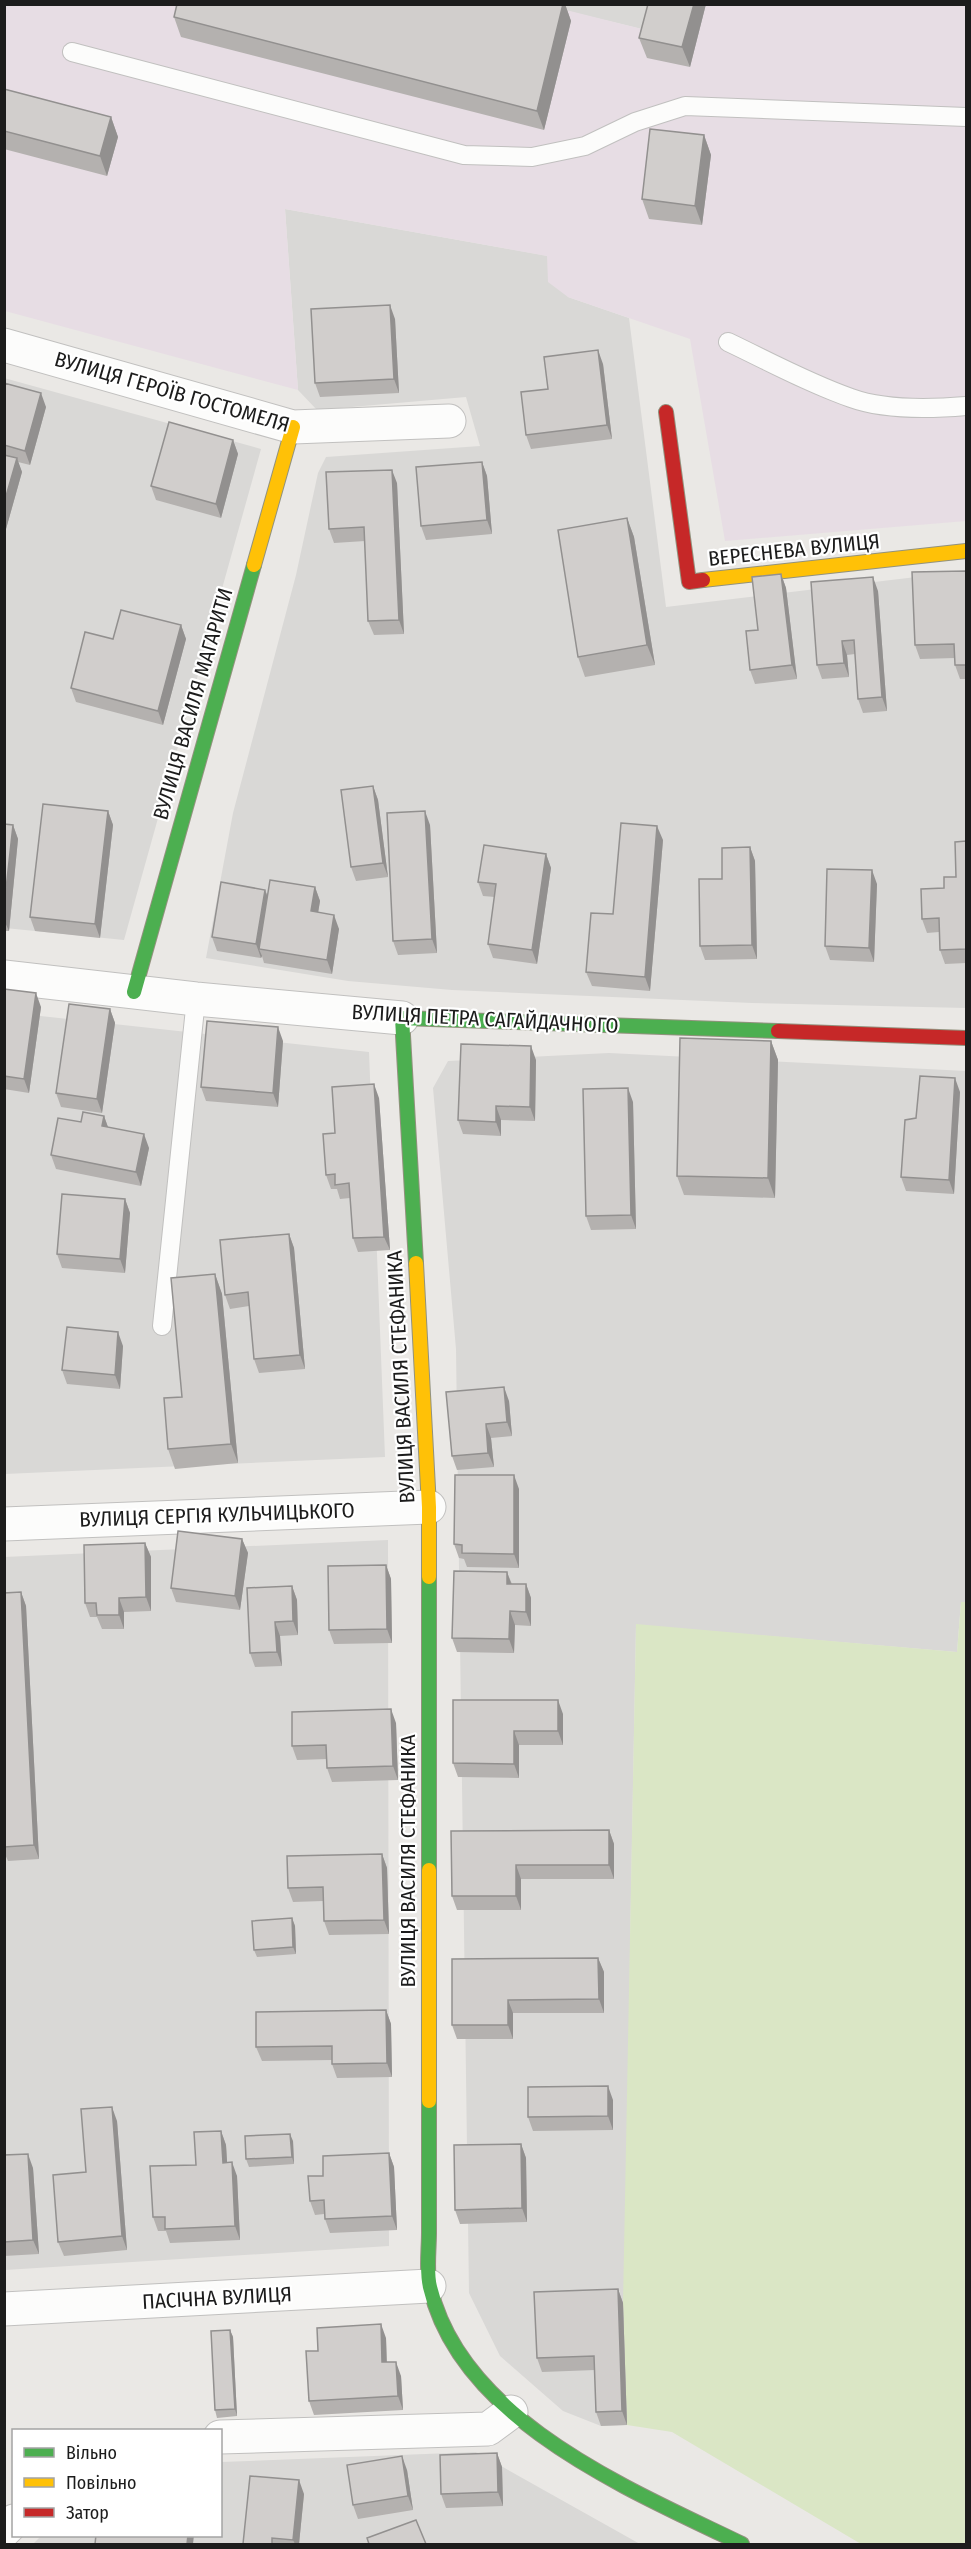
<svg xmlns="http://www.w3.org/2000/svg" width="971" height="2549" font-family="'Fira Sans Condensed',sans-serif">
<style>
.residential{fill:#d9d8d6}
.industrial{fill:#e7dde4}
.grass{fill:#dae6c5}
.lines{fill:none;stroke-linecap:round;stroke-linejoin:round}
.lane-casing{stroke:#c1c0bf;stroke-width:20}
.street-casing{stroke:#c1c0bf;stroke-width:35}
.fast-casing{stroke:#92927e;stroke-width:16}
.slow-casing{stroke:#92927e;stroke-width:16}
.jam-casing{stroke:#92927e;stroke-width:16}
.lane{stroke:#fcfcfb;stroke-width:18}
.street{stroke:#fcfcfb;stroke-width:33}
.fast{stroke:#4caf50;stroke-width:14}
.slow{stroke:#ffc107;stroke-width:14}
.jam{stroke:#c62828;stroke-width:14}
.wall{fill:#b4b1af}
.shaded-wall{fill:#92908f}
.building{fill:#d1cecc;stroke:#92908f;stroke-width:1.5}
.labels{text-anchor:middle;dominant-baseline:central;stroke-width:4.5;stroke-linejoin:round;paint-order:stroke}
.street-label{font-size:21px;fill:#1c1c1c;stroke:#fff}
</style>
<rect width="100%" height="100%" fill="#eae8e5"/>
<path class="residential" d="M542 5H652L646 30Z
M285 209 548 256 568 297 629 318 666 607 966 571V1008L752 1003 452 990 348 981 206 958 233 813 296 575 318 473 326 457 480 446 466 397 317 410 298 390Z
M4 378 261 449 124 940 5 928Z
M4 1012 369 1052 385 1457 5 1474Z
M609 1053 966 1071V1602H961L957 1652 636 1625 630 1949 627 2425 601 2426 563 2411 500 2356 469 2293 456 1349 433 1088 448 1061Z
M388 1540 389 2246 5 2270 4 1557Z
M476 2452 640 2544H33L41 2536H220L221 2462Z"/>
<path class="industrial" d="M542 4 646 30 652 5H966V521L725 541 690 339 568 297 548 282 547 256 285 209 298 390 5 311 4 5Z"/>
<path class="grass" d="M961 1602H966V2544H861L672 2432 627 2425 623 2303 636 1624 957 1652Z"/>
<g class="lines">
<defs>
<path id="lane" d="M72 52 464 155 532 157 585 146 635 122 685 106 966 117
M728 342C768 361 808 383 851 398 884 410 931 409 966 406
M162 1326 196 999"/>
<path id="street" d="M4 345 293 427 449 421
M4 977 196 999 402 1018
M4 1524 429 1507
M4 2309 429 2286
M220 2437 488 2429 511 2412
M4 2531 14 2521"/>
<path id="fast" d="M134 992 254 565
M416 1263 402 1018 778 1031
M429 1577V1870
M429 2101C429 2145 429 2189 429 2233 429 2250 426 2271 430 2287 461 2421 631 2490 742 2544"/>
<path id="slow" d="M254 565 293 427
M703 580 966 551
M416 1263 429 1507V1577
M429 1870V2101"/>
<path id="jam" d="M666 412 689 582 703 580
M778 1031 966 1038"/>
</defs>
<use href="#lane" class="lane-casing"/>
<use href="#street" class="street-casing"/>
<use href="#fast" class="fast-casing"/>
<use href="#slow" class="slow-casing"/>
<use href="#jam" class="jam-casing"/>
<use href="#lane" class="lane"/>
<use href="#street" class="street"/>
<use href="#fast" class="fast"/>
<use href="#slow" class="slow"/>
<use href="#jam" class="jam"/>
</g>
<path class="wall" d="M177 4H565L571 21 544 130 181 37 174 17Z
M706 4 690 67 647 58 639 38Z
M4 89 111 117 118 137 107 176 4 149Z
M704 135 711 155 702 225 649 219 642 199Z
M395 319 399 393 320 397 315 383Z
M603 364 612 439 531 449 526 435 548 389Z
M4 383 46 407 30 465 18 462 22 472 6 529 4 528Z
M233 440 238 454 221 518 156 500 151 486Z
M482 462 487 476 492 534 426 540 421 526Z
M397 483 404 634 374 635 368 621 365 541 334 543 329 529Z
M627 518 634 537 655 665 585 677 578 657Z
M966 571V679H960L955 665V658L920 659 915 645Z
M781 574 786 588 797 679 755 684 750 670 758 630Z
M878 591 887 711 863 713 858 699 855 654 847 655 849 677 822 679 817 665Z
M181 625 186 639 163 725 76 702 71 688 113 639Z
M373 786 378 800 388 877 356 881 351 867Z
M108 811 113 825 100 938 35 931 30 917Z
M4 824 13 825 18 839 9 931H4Z
M430 825 437 953 398 955 393 941Z
M663 840 650 991 592 986 586 972Z
M966 841V963L945 964 940 950 939 932 927 933 922 919 944 888 956 877Z
M750 847 755 861 757 959 705 960 700 946 722 879Z
M546 854 551 868 537 964 493 958 488 944 495 897 483 896 478 882Z
M877 884 874 962 830 960 825 946Z
M315 887 320 901 318 913 339 929 332 974 264 963 262 956 261 958 217 951 212 937 265 890 268 896Z
M4 989 41 1007 29 1093 4 1089Z
M110 1009 115 1023 102 1113 61 1107 56 1093Z
M283 1041 278 1107 206 1101 201 1087Z
M771 1041 778 1060 775 1198 684 1195 677 1176Z
M536 1060 535 1121 501 1120V1136L463 1134 458 1120Z
M960 1092 954 1194 906 1191 901 1177 916 1118Z
M379 1098 390 1250 358 1252 353 1238 350 1198 340 1199 337 1189H331L326 1175 335 1133Z
M633 1102 636 1229 591 1230 586 1216Z
M104 1116 108 1127 149 1148 141 1186 56 1169 51 1155 81 1122Z
M125 1199 130 1213 125 1273 62 1268 57 1254Z
M289 1234 294 1248 305 1369 259 1373 254 1359 249 1306 230 1309 225 1295Z
M215 1274 222 1294 238 1463 175 1469 168 1449Z
M123 1346 120 1389 67 1384 62 1370Z
M509 1401 512 1436 491 1438 494 1467 457 1470 452 1456Z
M519 1489V1568L467 1567 464 1559 459 1558 454 1544Z
M242 1539 248 1553 240 1610 176 1602 171 1588Z
M145 1543 151 1557V1611L124 1612V1629H102L97 1617H90L85 1603Z
M386 1565 391 1579 392 1643 334 1644 329 1630Z
M507 1572 512 1584H526L531 1598V1626L515 1625 514 1653 457 1652 452 1638Z
M292 1586 297 1600 298 1635 280 1636 282 1666 255 1667 250 1653Z
M21 1592 26 1606 39 1859 8 1861 4 1852V1593Z
M453 1700 563 1714V1745H519V1778L458 1777 453 1763Z
M396 1723 398 1780 332 1782 327 1768V1759L297 1760 292 1746Z
M609 1830 614 1844V1879H521V1910H457L452 1896 451 1831Z
M382 1854 387 1868 389 1934 329 1935 324 1921 323 1901 293 1902 288 1888Z
M292 1918 295 1926 296 1954 257 1957 254 1950Z
M598 1958 604 1972V2013H513V2039H457L452 2025Z
M386 2010 391 2024 392 2077 337 2078 332 2064V2060L262 2061 256 2047Z
M613 2100V2130L533 2131 528 2117Z
M117 2121 127 2250 64 2256 58 2242 86 2172Z
M221 2131 226 2145 227 2162 237 2176 240 2240 170 2243 166 2231H158L153 2217 196 2165Z
M293 2141 294 2164 249 2167 246 2159Z
M521 2144 526 2158 527 2222 460 2224 455 2210Z
M389 2153 394 2167 397 2230 330 2233 325 2219 324 2214 315 2215 310 2201 323 2176Z
M4 2155 33 2168 39 2254 4 2256Z
M618 2289 623 2303 627 2425 601 2426 596 2412 595 2370 542 2372 537 2358Z
M230 2330 233 2337 237 2416 217 2418 215 2410Z
M386 2338 387 2362 401 2376 403 2410 314 2415 309 2401 318 2351Z
M497 2453 502 2467 503 2506 446 2508 441 2494Z
M407 2470 413 2510 358 2519 353 2505Z
M304 2494 299 2544H243Z"/>
<path class="shaded-wall" d="M563 4H565L571 21 544 130 537 111Z
M694 4H706L690 67 682 47Z
M111 117 118 137 107 176 100 156Z
M704 135 711 155 702 225 695 206Z
M390 305 395 319 399 393 394 379Z
M598 350 603 364 612 439 607 425Z
M41 393 46 407 30 465 25 451Z
M233 440 238 454 221 518 216 504Z
M17 458 22 472 6 529 4 523V503Z
M482 462 487 476 492 534 487 520Z
M392 470 397 483 404 634 399 620Z
M627 518 634 537 655 665 647 645Z
M781 574 786 588 797 679 792 665Z
M873 577 878 591 887 711 882 697Z
M181 625 186 639 163 725 158 711Z
M842 641 847 655 849 677 844 663Z
M373 786 378 800 388 877 383 863Z
M108 811 113 825 100 938 95 924Z
M425 811 430 825 437 953 432 939Z
M13 825 18 839 9 931 4 920V907Z
M657 826 663 840 650 991 645 977Z
M750 847 755 861 757 959 752 945Z
M546 854 551 868 537 964 532 950Z
M872 870 877 884 874 962 869 948Z
M315 887 320 901 316 925 311 911Z
M265 890 270 904 259 949 262 956 261 958 256 944Z
M334 915 339 929 332 974 327 960Z
M36 993 41 1007 29 1093 24 1079Z
M110 1009 115 1023 102 1113 97 1099Z
M278 1027 283 1041 278 1107 273 1093Z
M771 1041 778 1060 775 1198 768 1178Z
M531 1046 536 1060 535 1121 530 1107Z
M955 1078 960 1092 954 1194 949 1180Z
M374 1084 379 1098 390 1250 384 1237Z
M628 1088 633 1102 636 1229 631 1215Z
M496 1106 501 1120V1136L496 1122Z
M104 1116 109 1130 102 1126Z
M144 1134 149 1148 141 1186 136 1172Z
M125 1199 130 1213 125 1273 120 1259Z
M289 1234 294 1248 305 1369 300 1355Z
M215 1274 222 1294 238 1463 231 1444Z
M118 1332 123 1346 120 1389 115 1375Z
M504 1387 509 1401 512 1436 507 1422Z
M486 1424 491 1438 494 1467 488 1453Z
M514 1475 519 1489V1568L514 1554Z
M242 1539 248 1553 240 1610 235 1596Z
M145 1543 151 1557V1611L146 1597Z
M386 1565 391 1579 392 1643 387 1629Z
M507 1572 512 1586 507 1584Z
M526 1584 531 1598V1626L526 1612Z
M292 1586 297 1600 298 1635 293 1621Z
M21 1592 26 1606 39 1859 34 1845Z
M119 1598 124 1612V1629L119 1615Z
M510 1611 515 1625 514 1653 509 1639Z
M275 1622 280 1636 282 1666 277 1652Z
M558 1700 563 1714V1745L558 1731Z
M391 1709 396 1723 398 1780 393 1766Z
M514 1731 519 1745V1778L514 1764Z
M609 1830 614 1844V1879L609 1865Z
M382 1854 387 1868 389 1934 384 1920Z
M516 1865 521 1879V1910L516 1896Z
M292 1918 295 1926 296 1954 293 1947Z
M598 1958 604 1972V2013L599 1999Z
M508 2000 513 2013V2039L508 2025Z
M386 2010 391 2024 392 2077 387 2063Z
M608 2086 613 2100V2130L608 2116Z
M112 2107 117 2121 127 2250 122 2236Z
M221 2131 226 2145 228 2177 223 2163Z
M290 2134 293 2141 294 2164 292 2157Z
M521 2144 526 2158 527 2222 522 2208Z
M389 2153 394 2167 397 2230 392 2216Z
M28 2154 33 2168 39 2254 33 2240Z
M232 2162 237 2176 240 2240 235 2226Z
M618 2289 623 2303 627 2425 622 2411Z
M381 2324 386 2338 387 2376 382 2362Z
M230 2330 233 2337 237 2416 235 2409Z
M396 2362 401 2376 403 2410 398 2396Z
M497 2453 502 2467 503 2506 498 2492Z
M402 2456 407 2470 413 2510 408 2496Z
M299 2480 304 2494 299 2544H295L293 2540Z
M188 2535H194L193 2544H187Z"/>
<path class="building" d="M177 4H563L537 111 174 17Z
M648 4H694L682 47 639 38Z
M4 89 111 117 100 156 4 131Z
M650 129 704 135 695 206 642 199Z
M390 305 394 379 315 383 311 309Z
M598 350 607 425 526 435 521 392 548 389 544 357Z
M4 383 41 393 25 451 4 445Z
M169 422 233 440 216 504 151 486Z
M4 455 17 458 4 503Z
M482 462 487 520 421 526 416 467Z
M392 470 399 620 368 621 364 527 329 529 326 472Z
M627 518 647 645 578 657 558 530Z
M966 571V665H955L954 644 915 645 912 572Z
M781 574 792 665 750 670 746 631 758 630 752 577Z
M873 577 882 697 858 699 854 640 842 641 844 663 817 665 811 582Z
M121 610 181 625 158 711 71 688 85 632 113 639Z
M373 786 383 863 351 867 341 790Z
M43 804 108 811 95 924 30 917Z
M425 811 432 939 393 941 387 813Z
M621 823 657 826 645 977 586 972 591 913 613 914Z
M4 824 13 825 4 907Z
M966 841V949L940 950 939 918 922 919 921 889 944 888V877H956L955 842Z
M484 845 546 854 532 950 488 944 496 884 478 882Z
M750 847 752 945 700 946 699 879H722V848Z
M827 869 872 870 869 948 825 946Z
M270 880 315 887 311 911 334 915 327 960 259 949Z
M221 882 265 890 256 944 212 937Z
M4 989 36 993 24 1079 4 1076Z
M69 1004 110 1009 97 1099 56 1093Z
M207 1021 278 1027 273 1093 201 1087Z
M680 1038 771 1041 768 1178 677 1176Z
M461 1044 531 1046 530 1107 496 1106V1122L458 1120Z
M920 1076 955 1078 949 1180 901 1177 905 1120 916 1118Z
M374 1084 384 1237 353 1238 349 1183 335 1185V1174L326 1175 323 1134 335 1133 332 1087Z
M628 1088 631 1215 586 1216 583 1089Z
M83 1112 104 1116 102 1126 144 1134 136 1172 51 1155 58 1118 81 1122Z
M62 1194 125 1199 120 1259 57 1254Z
M289 1234 300 1355 254 1359 248 1292 225 1295 220 1240Z
M215 1274 231 1444 168 1449 164 1398 182 1397 171 1278Z
M67 1327 118 1332 115 1375 62 1370Z
M504 1387 507 1422 486 1424 488 1453 452 1456 446 1392Z
M455 1475H514V1554L462 1553V1545L454 1544Z
M178 1531 242 1539 235 1596 171 1588Z
M145 1543 146 1597 119 1598V1615H97L96 1603H85L84 1545Z
M386 1565 387 1629 329 1630 328 1566Z
M454 1571 507 1572V1584H526V1612L510 1611 509 1639 452 1638Z
M292 1586 293 1621 275 1622 277 1652 250 1653 247 1588Z
M21 1592 34 1845 4 1847V1593Z
M453 1700H558V1731H514V1764L453 1763Z
M391 1709 393 1766 327 1768 326 1745 292 1746V1712Z
M609 1830V1865H516V1896H452L451 1831Z
M382 1854 384 1920 324 1921 323 1887 288 1888 287 1856Z
M292 1918 293 1947 254 1950 252 1921Z
M598 1958 599 1999 508 2000V2025H452V1959Z
M386 2010 387 2063 332 2064V2046L256 2047V2012Z
M608 2086V2116L528 2117V2087Z
M112 2107 122 2236 58 2242 53 2175 86 2172 81 2109Z
M221 2131 223 2163 232 2162 235 2226 165 2229V2217H153L150 2166 196 2165 194 2132Z
M290 2134 292 2157 246 2159 245 2136Z
M521 2144 522 2208 455 2210 454 2145Z
M389 2153 392 2216 325 2219 324 2200 310 2201 308 2176H323V2156Z
M28 2154 33 2240 4 2242V2155Z
M618 2289 622 2411 596 2412 594 2356 537 2358 534 2292Z
M381 2324 382 2362H396L398 2396 309 2401 306 2351H318L317 2328Z
M230 2330 235 2409 215 2410 211 2331Z
M497 2453 498 2492 441 2494 440 2455Z
M402 2456 408 2496 353 2505 347 2465Z
M250 2476 299 2480 293 2540 272 2538V2544H243Z
M416 2520 426 2544H369L367 2538Z
M96 2535H188L187 2544H95Z"/>
<g class="labels">
<g class="street-label">
<text transform="translate(172 392) rotate(16)">ВУЛИЦЯ ГЕРОЇВ ГОСТОМЕЛЯ</text>
<text transform="translate(794 550) rotate(-6)">ВЕРЕСНЕВА ВУЛИЦЯ</text>
<text transform="translate(193 704) rotate(-74)">ВУЛИЦЯ ВАСИЛЯ МАГАРИТИ</text>
<text transform="translate(485 1019) rotate(3)">ВУЛИЦЯ ПЕТРА САГАЙДАЧНОГО</text>
<text transform="translate(401 1377) rotate(-93)">ВУЛИЦЯ ВАСИЛЯ СТЕФАНИКА</text>
<text transform="translate(217 1515) rotate(-2)">ВУЛИЦЯ СЕРГІЯ КУЛЬЧИЦЬКОГО</text>
<text transform="translate(408 1861) rotate(-90)">ВУЛИЦЯ ВАСИЛЯ СТЕФАНИКА</text>
<text transform="translate(217 2298) rotate(-3)">ПАСІЧНА ВУЛИЦЯ</text>
</g>
</g>
<rect width="971" height="2549" fill="none" stroke="#1c1c1c" stroke-width="12"/>
<rect x="12" y="2429" width="210" height="108" fill="#ffffff" stroke="#a4a4a4" stroke-width="1.5"/>
<rect x="24" y="2448" width="30" height="9" fill="#4caf50" stroke="#a4a4a4" stroke-width="1.5"/>
<text x="66" y="2459" font-size="18" fill="#1c1c1c">Вільно</text>
<rect x="24" y="2478" width="30" height="9" fill="#ffc107" stroke="#a4a4a4" stroke-width="1.5"/>
<text x="66" y="2489" font-size="18" fill="#1c1c1c">Повільно</text>
<rect x="24" y="2508" width="30" height="9" fill="#c62828" stroke="#a4a4a4" stroke-width="1.5"/>
<text x="66" y="2519" font-size="18" fill="#1c1c1c">Затор</text>
</svg>
